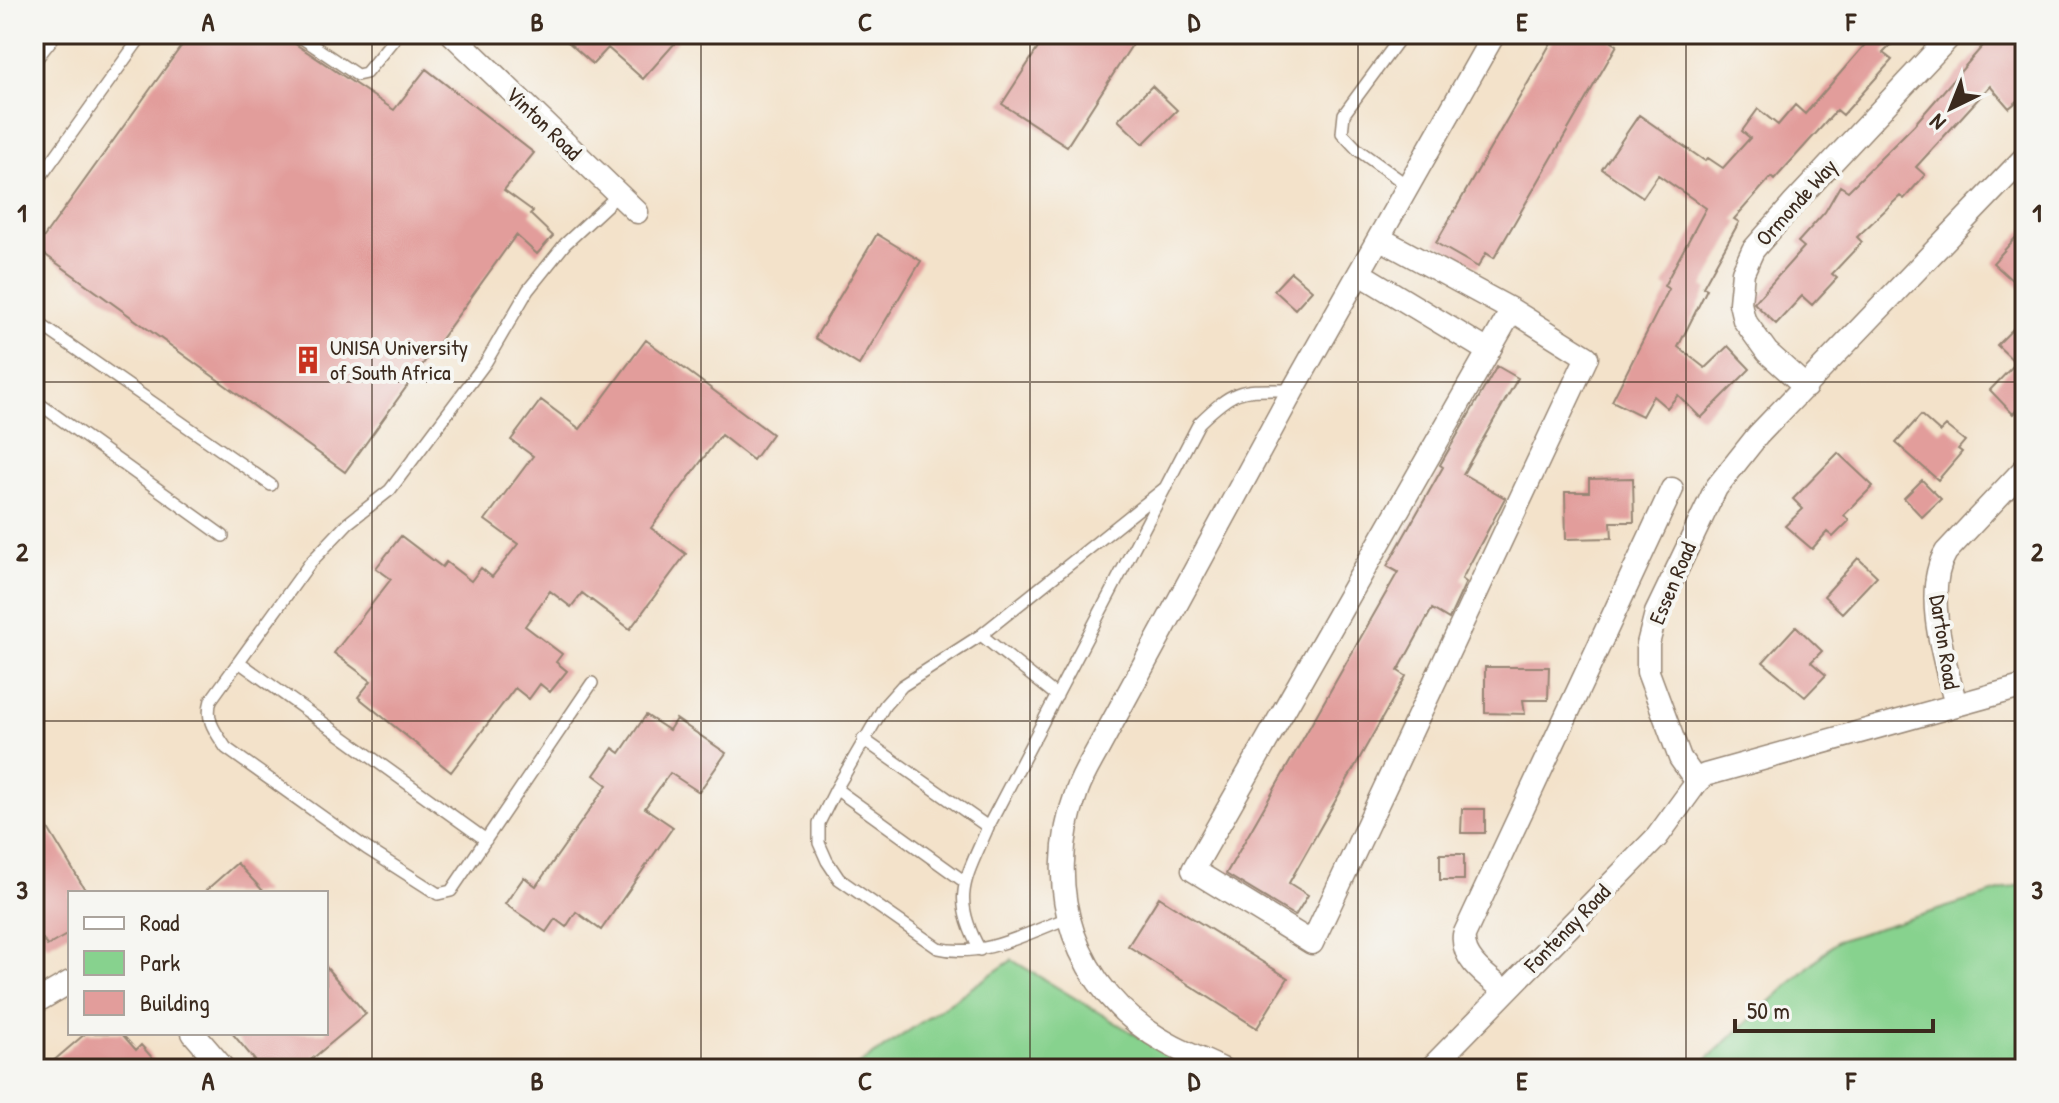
<svg xmlns="http://www.w3.org/2000/svg" width="2059" height="1103" font-family="'Patrick Hand',sans-serif">
<style>
.green{fill:#87d28e;stroke:#617e56;stroke-width:2}
.building{fill:#e29d9b}
.lines{fill:none;stroke-linecap:round;stroke-linejoin:round}
.lane-casing{stroke:#978674;stroke-width:14}
.street-casing{stroke:#978674;stroke-width:25}
.lane{stroke:#fff;stroke-width:11}
.street{stroke:#fff;stroke-width:22}
.grid{fill:none;stroke:#3b2a1e;stroke-width:2;stroke-opacity:0.55}
.labels{text-anchor:middle;dominant-baseline:central;stroke-width:8;stroke-linejoin:round;paint-order:stroke}
.street-label{font-size:22px;fill:#3b2a1e;stroke:#f6f6f2}
.poi-label{font-size:22px;fill:#3b2a1e;stroke:#f6f6f2;text-anchor:start}
.neatline{fill:none;stroke:#3b2a1e;stroke-width:3}
.grid-label{font-size:26px;text-anchor:middle;font-weight:bold;fill:#3b2a1e}
</style>
<rect width="100%" height="100%" fill="#f6f6f2"/>
<filter id="ink" filterUnits="userSpaceOnUse"><feTurbulence type="fractalNoise" baseFrequency=".0125" numOctaves="2"/><feDisplacementMap in="SourceGraphic" scale="16" xChannelSelector="R" yChannelSelector="G"/><feConvolveMatrix kernelMatrix="1 2 1 2 8 2 1 2 1" color-interpolation-filters="sRGB"/></filter>
<filter id="wash" filterUnits="userSpaceOnUse"><feTurbulence type="fractalNoise" baseFrequency=".006" numOctaves="4" result="noise"/><feDisplacementMap in="SourceGraphic" scale="32" xChannelSelector="R" yChannelSelector="G"/><feGaussianBlur stdDeviation="1.8" result="paint"/><feColorMatrix in="noise" values="0 0 0 0 0 0 0 0 0 0 0 0 0 0 0 0 0 1.4 0 .05"/><feComposite in="paint" operator="in"/></filter>
<g filter="url(#wash)">
<rect width="100%" height="100%" fill="#f3e2ca"/>
<path class="green" d="M2025 883V1069H1696L1837 941Z
M1012 960 1192 1069H853Z"/>
<g id="blocks">
<path class="building" d="M190 34H288L291 41 394 110 426 69 534 153 504 190 533 211 530 214 553 236 537 254 516 235 345 472 36 248Z
M559 34H683L643 79 608 48 593 64Z
M1047 34H1139L1067 146 1002 104Z
M1556 34H1616L1612 42 1617 45 1494 258 1486 253 1478 267 1436 243Z
M1874 34H1902L1883 53 1892 60 1843 115 1837 110 1774 180 1771 177 1734 219 1739 222 1703 287 1707 289 1678 347 1705 368 1728 346 1750 369 1701 418 1678 395 1667 408 1653 396 1642 416 1612 401 1669 289 1664 286 1706 208 1658 175 1643 197 1602 169 1639 115 1705 161 1708 158 1723 168 1750 138 1742 131 1758 109 1778 125 1795 105 1805 114Z
M1993 34H2025V95L2009 108 1990 86 1916 167 1925 175 1904 199 1900 196 1857 237 1862 242 1832 274 1837 278 1812 305 1802 296 1776 324 1754 303 1804 247 1798 242 1825 212 1840 186 1848 191 1914 125Z
M1152 86 1177 110 1143 144 1118 120Z
M2025 227V292L1993 263Z
M877 234 921 261 859 365 815 338Z
M1291 272 1312 290 1295 309 1274 290Z
M2025 317V401L2013 414 1990 390 2016 363 1997 345Z
M646 340 772 434 753 460 721 435 651 528 686 554 630 629 582 593 571 607 550 591 525 626 562 654 556 662 567 671 550 692 540 684 529 699 515 688 451 772 358 697 371 681 334 653 391 579 376 568 401 536 442 567 446 562 471 581 481 568 492 577 518 544 485 520 533 456 511 440 541 400 580 429Z
M1497 366 1518 378 1463 474 1505 498 1462 579 1466 582 1449 619 1432 609 1398 671 1406 676 1289 883 1308 895 1295 916 1226 874 1398 572 1387 566 1443 467 1440 465Z
M1921 415 1940 432 1946 426 1965 441 1958 449 1962 452 1938 480 1896 443Z
M1838 453 1873 486 1844 515 1849 521 1833 537 1827 532 1812 549 1785 526 1803 509 1793 499Z
M1633 478 1634 522H1611L1612 538 1566 539 1565 492H1589V479Z
M1922 480 1941 499 1922 517 1904 498Z
M1858 558 1877 576 1842 613 1824 596Z
M1796 626 1822 651 1811 662 1826 675 1805 697 1763 662Z
M1485 667H1549L1548 700H1523L1525 714 1485 713Z
M646 715 669 730 676 719 726 753 699 792 670 773 645 808 673 827 601 930 576 912 566 927 555 919 546 932 505 904 524 877 536 886 607 785 594 775 613 748 620 753Z
M34 805 87 893H70V933L47 946 43 939 34 944Z
M1462 809H1485V833H1461Z
M1440 854H1464V880H1440Z
M237 863 265 893H203Z
M1159 897 1288 978 1257 1028 1128 946Z
M326 967 366 1014 300 1069H262L232 1033H326Z
M86 1033H121L136 1050 141 1045 162 1069H44Z"/>
</g>
</g>
<g filter="url(#ink)">
<use href="#blocks" fill-opacity="0" stroke="#978674" stroke-width="2"/>
<g class="lines">
<defs>
<path id="lane" d="M296 34 357 75 366 73 398 34
M1403 34 1344 114 1342 133 1358 150 1408 186
M34 62 56 34
M34 186 143 34
M34 320 271 485
M34 400 223 536
M981 635 1057 696
M239 662 486 840
M592 683 451 891 438 894 366 848 226 748C215 731 205 720 211 700L310 563 348 523 390 490 486 362 528 290 565 244 619 194
M863 739 988 827
M836 789 965 882
M1068 918C1027 933 982 959 938 948L839 879 827 861 819 843V823L836 789 885 705 902 686 981 635 1166 487
M980 950C950 896 966 879 988 827L1199 423C1237 386 1241 390 1292 390"/>
<path id="street" d="M452 34 637 212
M1379 238 1512 310 1587 357 1312 943 1193 870 1512 310
M1359 273 1488 351
M1806 387 1767 352 1744 320 1740 303 1743 272 1753 250 1794 203 1952 34
M1956 705C1945 663 1922 591 1946 552L2025 468
M1697 782 1680 758 1648 672V644L1656 613 1716 488 1758 435 2025 157
M1505 991C1488 977 1461 960 1464 935L1672 489
M34 1003 70 982
M193 1033 224 1069
M1222 1069C1204 1060 1184 1053 1167 1043 1074 991 1041 889 1077 791 1082 776 1091 762 1099 747L1293 390 1494 34
M1430 1069 1657 837 1697 782 1705 775 2025 686"/>
</defs>
<use href="#lane" class="lane-casing"/>
<use href="#street" class="street-casing"/>
<use href="#lane" class="lane"/>
<use href="#street" class="street"/>
</g>
</g>
<path class="grid" d="M372 34V1069M701 34V1069M1030 34V1069M1358 34V1069M1686 34V1069M34 382H2025M34 721H2025"/>
<defs>
<symbol id="building-bare" viewBox="-9 -9 18 18"><path d="M-4-6H4V6H1V3H-1V6H-4ZM-2.5-4.3h1.7v1.8h-1.7ZM.8-4.3h1.7v1.8H.8ZM-2.5-1h1.7V.8h-1.7ZM.8-1h1.7V.8H.8Z" fill="#c8321e" stroke="#f6f6f2" stroke-width="2.5" paint-order="stroke"/></symbol>
</defs>
<g fill-rule="evenodd">
<use href="#building-bare" x="288" y="340" width="40" height="40"/>
</g>
<g class="labels">
<g class="street-label">
<text transform="translate(544 123) rotate(44)">Vinton Road</text>
<text transform="translate(1796 202) rotate(-48)">Ormonde Way</text>
<text transform="translate(1672 583) rotate(-67)">Essen Road</text>
<text transform="translate(1945 642) rotate(81)">Darton Road</text>
<text transform="translate(1567 928) rotate(-46)">Fontenay Road</text>
</g>
<g class="poi-label">
<text x="330" y="347">UNISA University<tspan x="330" dy="25">of South Africa</tspan></text>
</g>
</g>
<rect width="2059" height="1103" fill="none" stroke="#f6f6f2" stroke-width="88"/>
<rect x="68" y="891" width="260" height="144" fill="#f6f6f2" stroke="#aba49d" stroke-width="2"/>
<rect x="84" y="917" width="40" height="12" fill="#ffffff" stroke="#aba49d" stroke-width="2"/>
<text x="140" y="931" font-size="24" fill="#3b2a1e">Road</text>
<rect x="84" y="951" width="40" height="24" fill="#87d28e" stroke="#aba49d" stroke-width="2"/>
<text x="140" y="971" font-size="24" fill="#3b2a1e">Park</text>
<rect x="84" y="991" width="40" height="24" fill="#e29d9b" stroke="#aba49d" stroke-width="2"/>
<text x="140" y="1011" font-size="24" fill="#3b2a1e">Building</text>
<g transform="translate(1951 108) rotate(223)" stroke="#f6f6f2" stroke-width="6" paint-order="stroke">
<path d="M0-6L14 30L0 20L-14 30Z" fill="#3b2a1e"/>
<text y="-12" font-size="22" font-weight="bold" text-anchor="middle" fill="#3b2a1e">N</text>
</g>
<path d="M1735 1019v12h198v-12" fill="none" stroke="#3b2a1e" stroke-width="4"/>
<text x="1747" y="1019" font-size="24" fill="#3b2a1e" stroke="#f6f6f2" stroke-width="6" paint-order="stroke">50 m</text>
<rect x="44" y="44" width="1971" height="1015" class="neatline"/>
<g class="grid-label">
<text x="208" y="31">A</text>
<text x="537" y="31">B</text>
<text x="865" y="31">C</text>
<text x="1194" y="31">D</text>
<text x="1522" y="31">E</text>
<text x="1851" y="31">F</text>
<text x="22" y="222">1</text>
<text x="2037" y="222">1</text>
<text x="22" y="561">2</text>
<text x="2037" y="561">2</text>
<text x="22" y="899">3</text>
<text x="2037" y="899">3</text>
<text x="208" y="1090">A</text>
<text x="537" y="1090">B</text>
<text x="865" y="1090">C</text>
<text x="1194" y="1090">D</text>
<text x="1522" y="1090">E</text>
<text x="1851" y="1090">F</text>
</g>
</svg>
